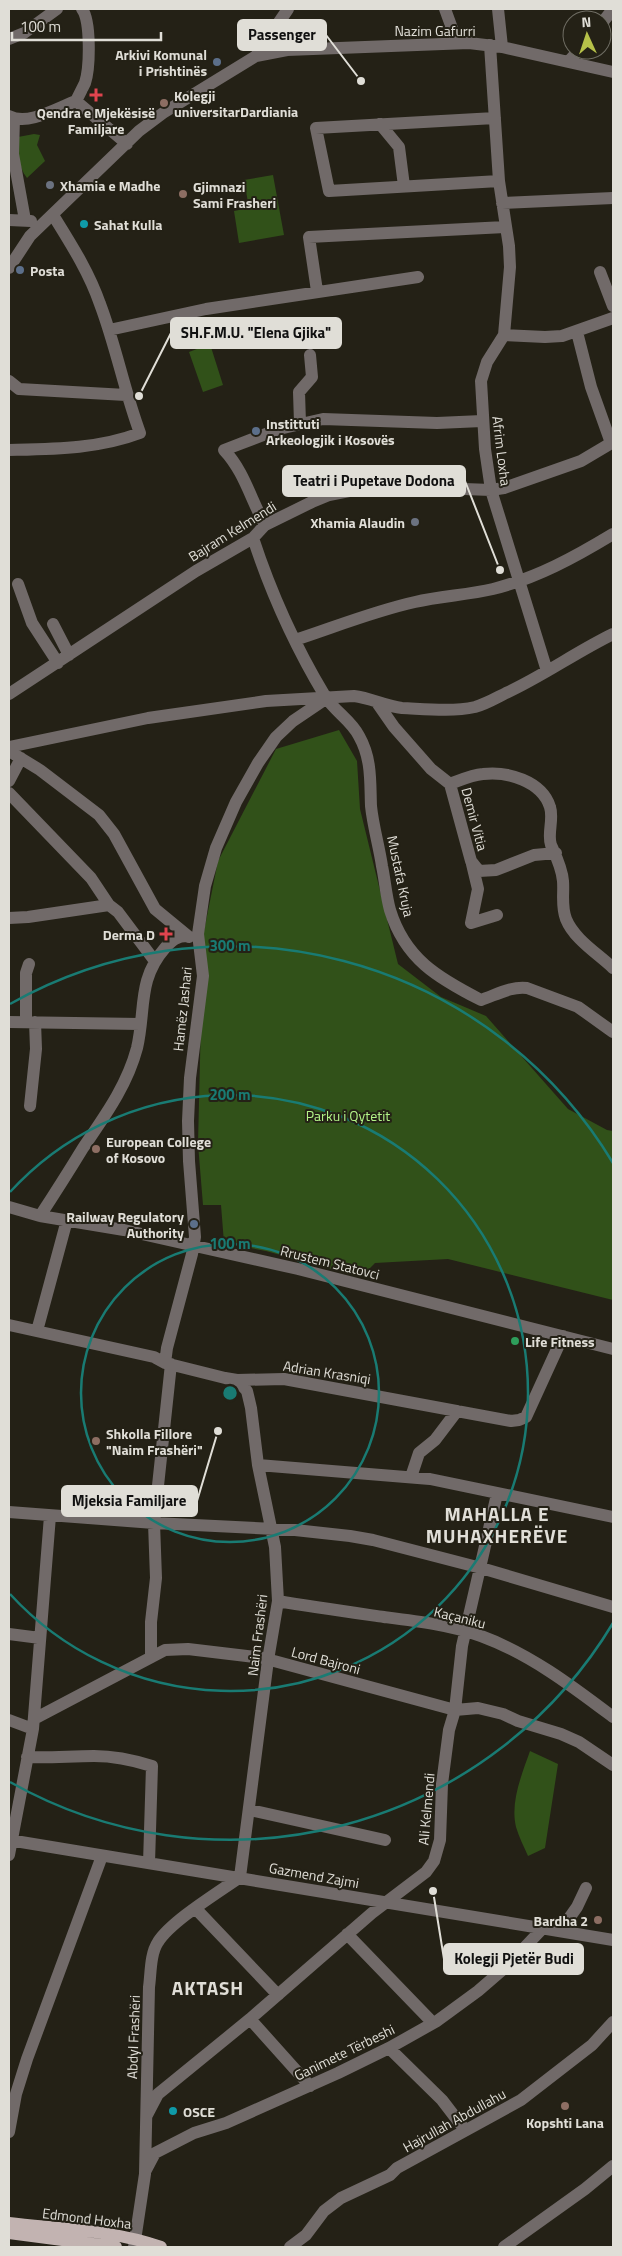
<svg xmlns="http://www.w3.org/2000/svg" width="622" height="2256" font-family="'Titillium Web',sans-serif">
<style>
.green{fill:#315119}
.lines{fill:none;stroke-linecap:round;stroke-linejoin:round}
.minor{stroke:#716a69;stroke-width:12}
.major{stroke:#c2b3b1;stroke-width:12}
.ring{fill:none;stroke:#197b73;stroke-width:2.5}
.service-dot{fill:#5c6f8a;stroke:#242116;stroke-width:2}
.health-dot{fill:#e0444e;stroke:#242116;stroke-width:2}
.education-dot{fill:#8d6e63;stroke:#242116;stroke-width:2}
.worship-dot{fill:#6b7280;stroke:#242116;stroke-width:2}
.culture-dot{fill:#0f9aa8;stroke:#242116;stroke-width:2}
.leisure-dot{fill:#2e9e5b;stroke:#242116;stroke-width:2}
.labels{text-anchor:middle;dominant-baseline:central;stroke-width:4;stroke-linejoin:round;paint-order:stroke}
.street-label{font-size:14px;fill:#e0ded7;stroke:#242116}
.poi-label{font-size:14px;font-weight:bold;fill:#e0ded7;stroke:#242116;text-anchor:start}
.park-label{font-size:14px;fill:#b3f488;stroke:#242116}
.district-label{font-size:19px;font-weight:bold;letter-spacing:1px;fill:#e0ded7;stroke:#242116}
.centre{fill:#197b73;stroke:#242116;stroke-width:2.5}
.ring-label{font-size:15px;text-anchor:middle;font-weight:bold;fill:#197b73;stroke:#242116;stroke-width:4;stroke-linejoin:round;paint-order:stroke}
.leader{fill:none;stroke:#e0ded7;stroke-width:2}
.callout-dot{fill:#e0ded7;stroke:#242116;stroke-width:2}
.callout{fill:#e0ded7;stroke:#e0ded7;stroke-width:2}
.callout-label{font-size:15px;text-anchor:middle;font-weight:bold;fill:#111}
</style>
<rect width="100%" height="100%" fill="#242116"/>
<path class="green" d="M34 134 40 135 37 145 45 161 27 178C17 166 19 151 18 137Z
M273 175 284 235 239 243 234 211 249 208 244 180Z
M210 344 223 385 203 392 189 352Z
M339 730 357 761 360 809 398 964 441 997 486 1016 568 1109 607 1130 613 1131V1300L448 1259 375 1263 361 1277 266 1251 224 1243 221 1205H203L198 1144 203 936 218 861 276 749Z
M530 1751 558 1764 545 1848 528 1856C524 1847 519 1837 516 1827 510 1802 522 1774 530 1751Z"/>
<g class="lines">
<path class="minor" d="M445 9 457 42
M498 9 502 47
M602 23 613 9
M9 39 24 33 57 9
M490 45 499 181 509 246 510 267 504 335 487 362 481 381 485 449 491 490 547 671
M256 56 287 50 469 43 502 47 613 72
M569 61 579 50
M76 101C79 95 82 89 85 83 90 68 91 21 82 9
M9 116C28 126 57 108 76 101L127 144
M14 118 13 154 25 220
M495 118 316 128 329 191 499 181
M380 124 399 147 404 186
M502 203 613 198
M9 220 31 221
M9 268 30 236 139 131 163 113 256 56 288 9
M600 272 613 306
M317 291 309 237 505 227
M109 330 206 309 418 277
M577 332 591 387 611 443
M504 335 545 337 562 336 613 318
M9 381 19 389 126 395
M300 423 299 392 312 377 310 355
M9 450C53 449 98 449 140 433 124 390 116 346 100 304 89 272 71 244 53 215
M265 525C251 500 244 471 224 450L279 429 323 419 437 423 482 421
M253 538C271 593 295 646 325 696 334 711 351 720 359 736 372 759 370 782 371 806 373 826 379 846 382 866 385 880 386 896 390 910 405 959 438 978 481 1000 496 995 511 986 527 988L578 1007 613 1032
M18 584 32 623 58 663
M53 624 69 655
M295 640C335 627 374 611 415 602 440 596 467 595 493 589 537 578 575 557 613 534
M9 694 196 571 253 538 265 525 312 502 329 495 349 491 437 488 491 490 504 488 581 461 613 442
M378 704 394 727 431 769 450 784 471 861 479 871 496 870 534 855 556 853
M9 747 148 718 266 701 354 696C371 698 385 706 402 708 425 709 452 712 475 707 486 704 496 698 506 693 543 676 576 652 613 634
M9 751 40 770 99 815 114 834 155 909 189 937
M9 781 21 758
M450 784C461 780 471 775 483 774 507 771 542 781 550 807 554 819 547 834 551 845 556 856 562 868 563 881 564 894 561 906 566 919 574 939 597 953 613 968
M9 793 91 878 109 905 118 912 154 960
M472 864 478 889 471 923 497 915
M9 918 28 917 109 905
M9 1022 140 1024
M26 1022V973L29 964
M30 1106 36 1049 35 1022
M9 1207 40 1216 124 1230 298 1269 613 1349
M40 1216C55 1193 69 1171 83 1148 104 1117 127 1086 137 1048 146 1010 137 980 165 948 172 940 177 936 187 936
M9 1325 154 1357 165 1363 225 1378 237 1380 284 1379 511 1421 519 1420 526 1417 563 1336
M37 1331 67 1220
M165 1363 167 1348 192 1254 195 1237 189 1161 188 1121 190 1078 203 976 198 934 205 886 216 848 236 802 258 763 276 737 293 721 327 698
M258 1465 430 1479 613 1517
M411 1477 419 1453 435 1440 457 1411
M9 1512 154 1523 295 1530 350 1536 373 1540 481 1568 613 1607
M278 1601C313 1607 349 1612 384 1617 416 1621 450 1625 481 1636 530 1654 572 1686 613 1717
M9 1634 40 1638
M151 1657V1622L156 1578 154 1523 171 1364
M34 1719 165 1650 188 1649 263 1658 455 1710 478 1708 503 1714 518 1721 561 1734 579 1742 613 1765
M9 1720 33 1729
M27 1757C50 1758 71 1756 94 1756 113 1756 133 1760 152 1766L149 1863
M250 1810 385 1840
M9 1840 613 1940
M9 1855 33 1729 50 1516
M196 1909 278 1995
M560 1931 577 1907 586 1888
M347 1934 433 2023
M250 2019 310 2086
M389 2048 442 2100 465 2130
M147 2115 158 2094 250 2019 372 1913 426 1872 434 1861 440 1840 442 1784 449 1730 455 1710 462 1646 497 1494
M9 2132 16 2094 27 2059 102 1856
M146 2170 155 2153 194 2133 226 2123 338 2073 389 2048 437 2021 478 1991 508 1965 543 1928
M134 2247 145 2174 149 1987C151 1973 150 1954 158 1942 171 1921 219 1892 240 1877L268 1660 278 1601 275 1547 258 1465 251 1408 247 1391 237 1380
M290 2247 306 2235 324 2211 341 2198 390 2175 397 2168 521 2100 592 2045 613 2022
M504 2247 585 2189 613 2166"/>
<path class="major" d="M9 2223C60 2229 113 2230 161 2247
M9 2233 116 2247"/>
</g>
<g class="ring">
<circle cx="230" cy="1393" r="149"/>
<path d="M10 1192A298 298 0 1 1 10 1594"/>
<path d="M613 1623A447 447 0 0 1 10 1782M10 1004A447 447 0 0 1 613 1163"/>
</g>
<g class="service-dot">
<circle cx="217" cy="62" r="5"/>
<circle cx="20" cy="270" r="5"/>
<circle cx="256" cy="431" r="5"/>
<circle cx="194" cy="1224" r="5"/>
</g>
<g class="health-dot">
<path d="M93.5 87.5h5v5h5v5h-5v5h-5v-5h-5v-5h5z"/>
<path d="M163.5 926.5h5v5h5v5h-5v5h-5v-5h-5v-5h5z"/>
</g>
<g class="education-dot">
<circle cx="164" cy="103" r="5"/>
<circle cx="183" cy="194" r="5"/>
<circle cx="96" cy="1149" r="5"/>
<circle cx="96" cy="1441" r="5"/>
<circle cx="598" cy="1920" r="5"/>
<circle cx="565" cy="2106" r="5"/>
</g>
<g class="worship-dot">
<circle cx="50" cy="185" r="5"/>
<circle cx="415" cy="522" r="5"/>
</g>
<g class="culture-dot">
<circle cx="84" cy="224" r="5"/>
<circle cx="173" cy="2111" r="5"/>
</g>
<circle class="leisure-dot" cx="515" cy="1341" r="5"/>
<g class="labels">
<g class="street-label">
<text x="435" y="30">Nazim Gafurri</text>
<text transform="translate(502 451) rotate(83)">Afrim Loxha</text>
<text transform="translate(232 531) rotate(-32)">Bajram Kelmendi</text>
<text transform="translate(475 819) rotate(75)">Demir Vitia</text>
<text transform="translate(401 876) rotate(78)">Mustafa Kruja</text>
<text transform="translate(182 1009) rotate(-84)">Hamëz Jashari</text>
<text transform="translate(330 1262) rotate(14)">Rrustem Statovci</text>
<text transform="translate(327 1372) rotate(9)">Adrian Krasniqi</text>
<text transform="translate(460 1617) rotate(14)">Kaçaniku</text>
<text transform="translate(257 1635) rotate(-83)">Naim Frashëri</text>
<text transform="translate(326 1660) rotate(15)">Lord Bajroni</text>
<text transform="translate(426 1809) rotate(-85)">Ali Kelmendi</text>
<text transform="translate(314 1875) rotate(10)">Gazmend Zajmi</text>
<text transform="translate(133 2037) rotate(-88)">Abdyl Frashëri</text>
<text transform="translate(344 2052) rotate(-26)">Ganimete Tërbeshi</text>
<text transform="translate(454 2120) rotate(-29)">Hajrullah Abdullahu</text>
<text transform="translate(87 2218) rotate(7)">Edmond Hoxha</text>
</g>
<g class="poi-label">
<text x="207" y="54" text-anchor="end">Arkivi Komunal<tspan x="207" dy="16">i Prishtinës</tspan></text>
<text x="174" y="95">Kolegji<tspan x="174" dy="16">universitarDardiania</tspan></text>
<text x="96" y="112" text-anchor="middle">Qendra e Mjekësisë<tspan x="96" dy="16">Familjare</tspan></text>
<text x="60" y="185">Xhamia e Madhe</text>
<text x="193" y="186">Gjimnazi<tspan x="193" dy="16">Sami Frasheri</tspan></text>
<text x="94" y="224">Sahat Kulla</text>
<text x="30" y="270">Posta</text>
<text x="266" y="423">Instittuti<tspan x="266" dy="16">Arkeologjik i Kosovës</tspan></text>
<text x="405" y="522" text-anchor="end">Xhamia Alaudin</text>
<text x="155" y="934" text-anchor="end">Derma D</text>
<text x="106" y="1141">European College<tspan x="106" dy="16">of Kosovo</tspan></text>
<text x="184" y="1216" text-anchor="end">Railway Regulatory<tspan x="184" dy="16">Authority</tspan></text>
<text x="525" y="1341">Life Fitness</text>
<text x="106" y="1433">Shkolla Fillore<tspan x="106" dy="16">"Naim Frashëri"</tspan></text>
<text x="588" y="1920" text-anchor="end">Bardha 2</text>
<text x="183" y="2111">OSCE</text>
<text x="565" y="2122" text-anchor="middle">Kopshti Lana</text>
</g>
<g class="park-label">
<text x="348" y="1115">Parku i Qytetit</text>
</g>
<g class="district-label">
<text x="497" y="1513">MAHALLA E<tspan x="497" dy="22">MUHAXHERËVE</tspan></text>
<text x="208" y="1987">AKTASH</text>
</g>
</g>
<circle cx="230" cy="1393" r="8" class="centre"/>
<g class="ring-label">
<text x="230" y="951">300 m</text>
<text x="230" y="1100">200 m</text>
<text x="230" y="1249">100 m</text>
</g>
<path class="leader" d="M361 81L326 35M139 396L171 333M500 570L465 481M218 1431L197 1501M433 1891L444 1959"/>
<g class="callout-dot">
<circle cx="361" cy="81" r="5"/>
<circle cx="139" cy="396" r="5"/>
<circle cx="500" cy="570" r="5"/>
<circle cx="218" cy="1431" r="5"/>
<circle cx="433" cy="1891" r="5"/>
</g>
<g class="callout">
<rect x="238" y="20" width="88" height="30" rx="5"/>
<rect x="171" y="318" width="170" height="30" rx="5"/>
<rect x="283" y="466" width="182" height="30" rx="5"/>
<rect x="62" y="1486" width="135" height="30" rx="5"/>
<rect x="444" y="1944" width="139" height="30" rx="5"/>
</g>
<g class="callout-label">
<text x="282" y="40">Passenger</text>
<text x="256" y="338">SH.F.M.U. "Elena Gjika"</text>
<text x="374" y="486">Teatri i Pupetave Dodona</text>
<text x="129" y="1506">Mjeksia Familjare</text>
<text x="514" y="1964">Kolegji Pjetër Budi</text>
</g>
<rect width="622" height="2256" fill="none" stroke="#e0ded7" stroke-width="20"/>
<g transform="translate(587 35) rotate(357)"><circle r="24" fill="#242116" stroke="#6f6d63"/>
<path d="M0-4L9 19L0 12L-9 19Z" fill="#b6c149"/>
<text y="-8" font-size="14" font-weight="bold" text-anchor="middle" fill="#e0ded7">N</text>
</g>
<path d="M12 32v8h149v-8" fill="none" stroke="#e0ded7" stroke-width="2.5"/>
<text x="20" y="32" font-size="15" fill="#e0ded7" stroke="#242116" stroke-width="4" paint-order="stroke">100 m</text>
</svg>
